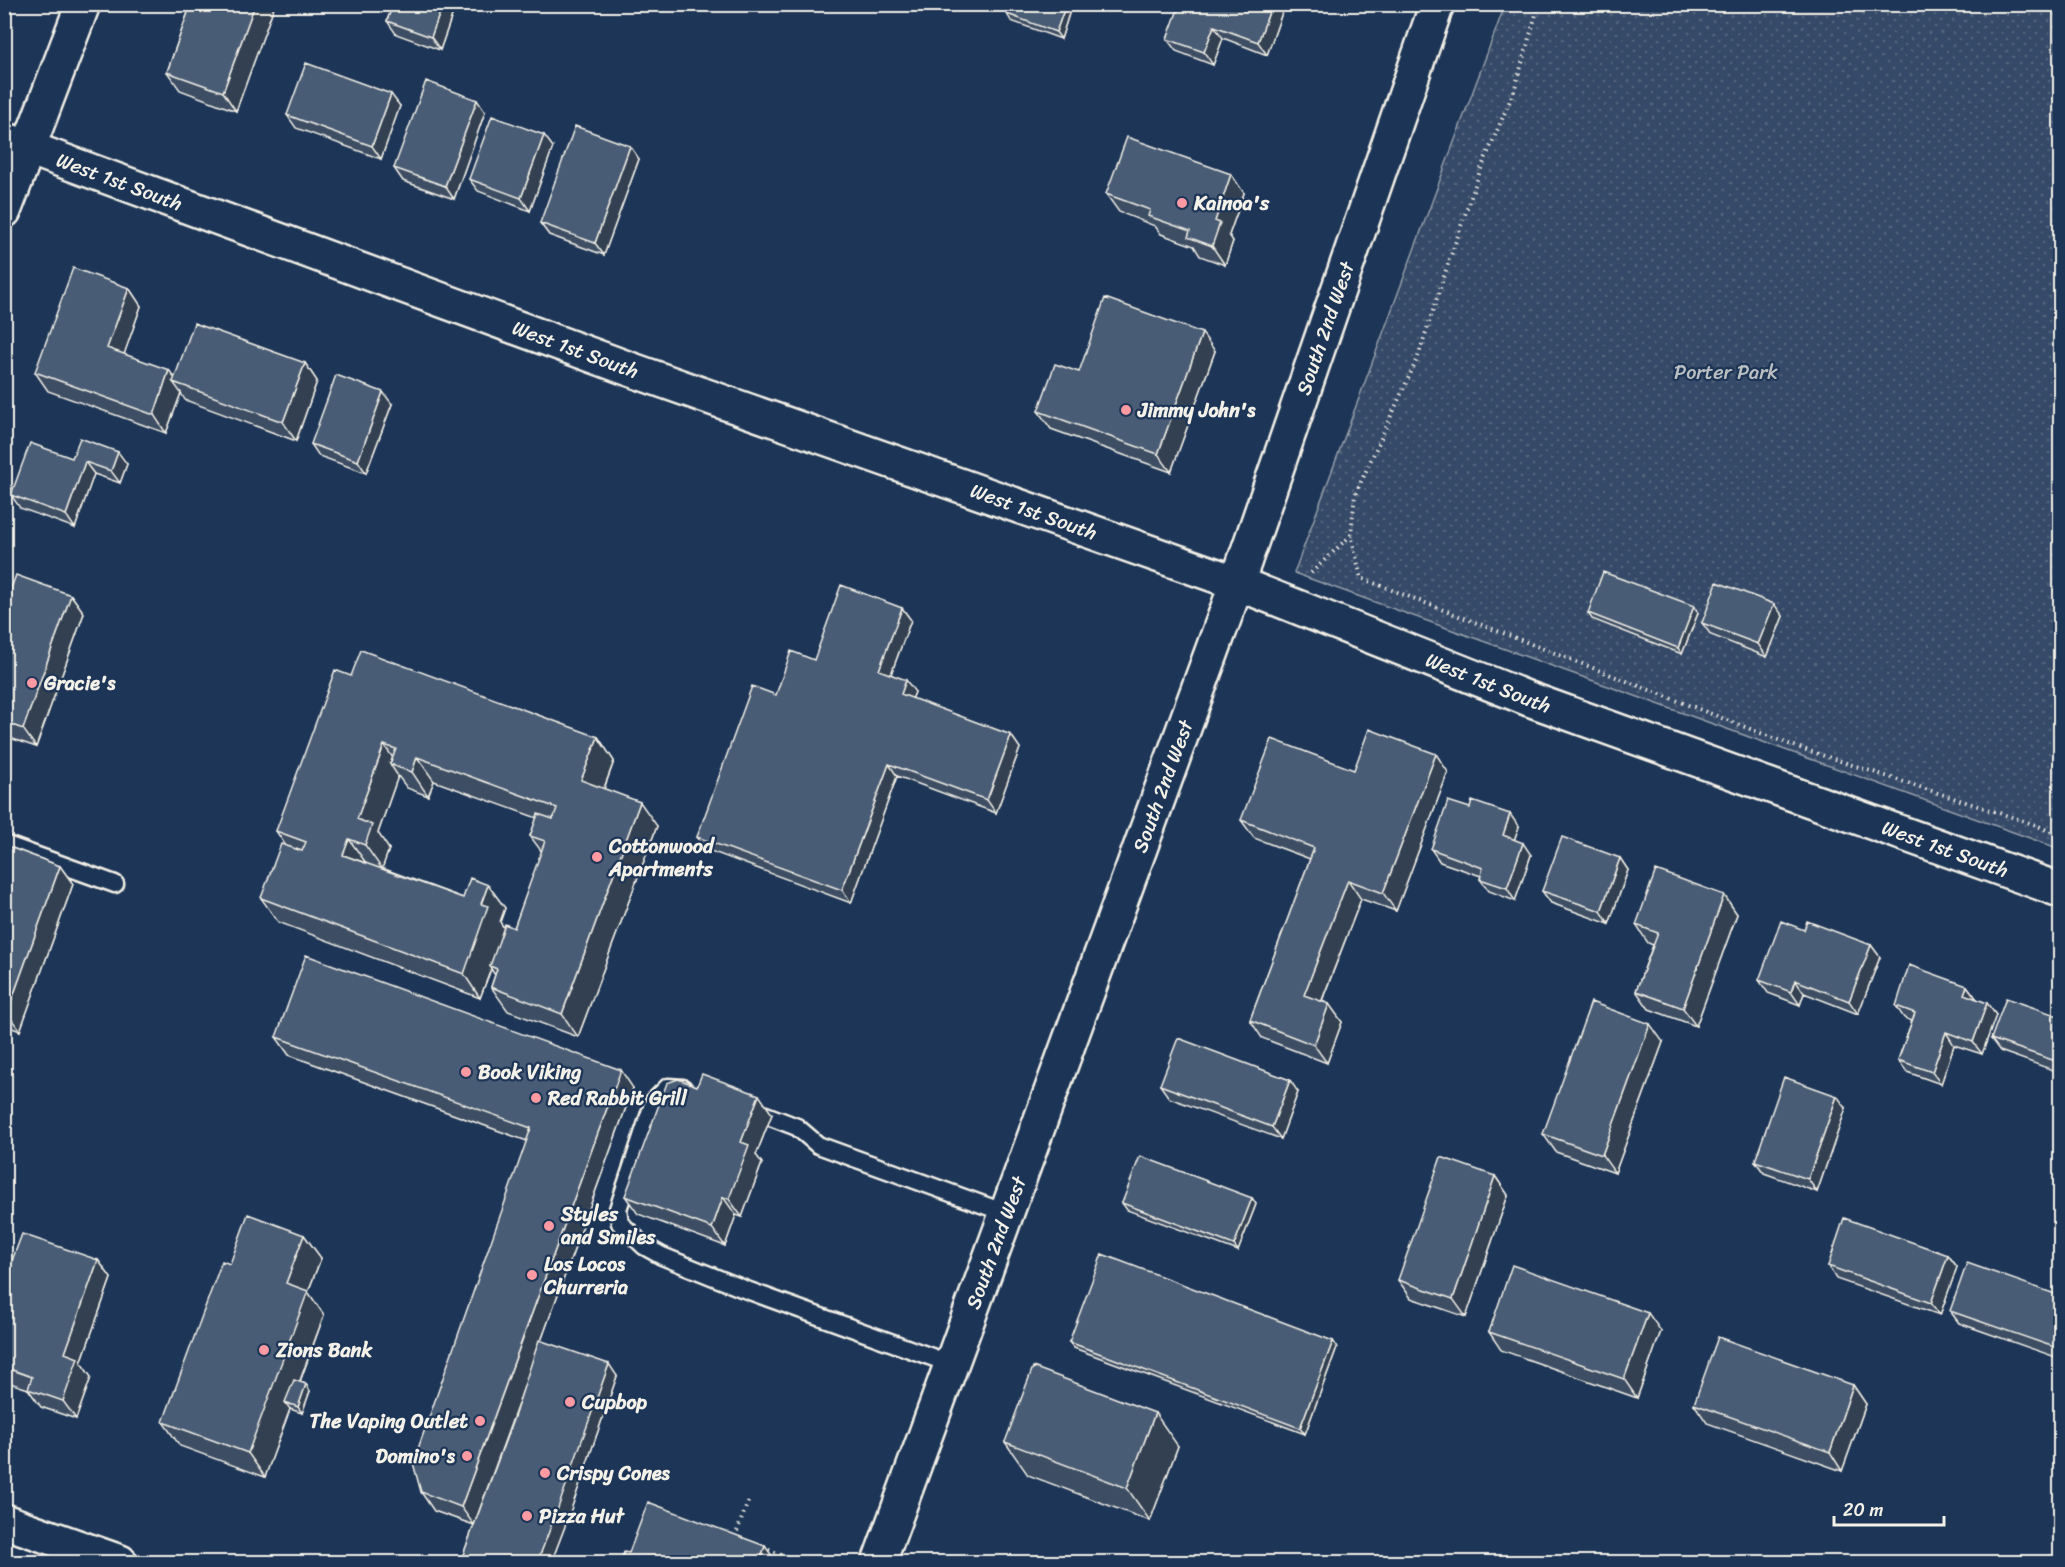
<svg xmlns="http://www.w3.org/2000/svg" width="2065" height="1567" font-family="Sriracha,sans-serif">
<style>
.park{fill:url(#park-dots);stroke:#949ea8;stroke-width:1.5}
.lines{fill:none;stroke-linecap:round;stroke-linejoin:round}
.service-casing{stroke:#f4f1e8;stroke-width:21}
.minor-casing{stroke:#f4f1e8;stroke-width:38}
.tertiary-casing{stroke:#f4f1e8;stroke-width:38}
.primary-casing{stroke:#f4f1e8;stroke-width:38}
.path{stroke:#f4f1e8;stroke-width:4;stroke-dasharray:1.5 4.5;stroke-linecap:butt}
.service{stroke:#1d3557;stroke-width:16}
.minor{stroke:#1d3557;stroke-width:33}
.tertiary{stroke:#1d3557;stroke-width:33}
.primary{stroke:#1d3557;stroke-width:33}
.rail{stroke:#f4f1e8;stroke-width:4.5;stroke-dasharray:9 4.5;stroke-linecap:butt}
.wall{fill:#3e4e64;stroke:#f4f1e8;stroke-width:1.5;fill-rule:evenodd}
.shaded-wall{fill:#324051;stroke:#f4f1e8;stroke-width:1.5}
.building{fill:#485b74;stroke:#f4f1e8;stroke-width:1.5}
.poi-dot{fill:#ff9aa2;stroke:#1d3557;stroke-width:2}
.labels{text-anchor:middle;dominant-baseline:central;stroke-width:4.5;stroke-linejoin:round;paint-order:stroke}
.street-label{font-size:20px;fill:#f4f1e8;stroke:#1d3557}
.poi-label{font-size:20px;font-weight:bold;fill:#f4f1e8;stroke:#1d3557;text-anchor:start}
.park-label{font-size:20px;fill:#bbbfc1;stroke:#1d3557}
</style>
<defs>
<pattern id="park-dots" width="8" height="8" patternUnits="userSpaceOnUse" patternTransform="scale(1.5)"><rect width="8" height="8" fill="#354a67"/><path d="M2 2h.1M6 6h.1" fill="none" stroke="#53657d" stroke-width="1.8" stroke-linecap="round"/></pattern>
</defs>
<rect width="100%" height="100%" fill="#1d3557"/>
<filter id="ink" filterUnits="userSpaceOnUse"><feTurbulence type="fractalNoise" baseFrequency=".0167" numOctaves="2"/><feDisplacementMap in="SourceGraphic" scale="12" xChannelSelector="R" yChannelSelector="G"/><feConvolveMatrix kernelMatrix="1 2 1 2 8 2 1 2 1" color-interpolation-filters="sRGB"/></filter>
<g filter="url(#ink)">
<path class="park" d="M1505 5H2060V849L1294 573Z"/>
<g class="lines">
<defs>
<path id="service" d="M4 844 115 884
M683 1088 668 1087 654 1101 618 1209 620 1223 644 1246 662 1256 744 1289 951 1364
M750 1109 797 1127 818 1145 1006 1213"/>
<g id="minor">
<path id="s1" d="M4 139 624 367 1237 583 1529 699 2060 890"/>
</g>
<path id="tertiary" d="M4 211 83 4"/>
<g id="primary">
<path d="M4 1521 120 1562"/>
<path id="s2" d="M879 1562 1237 583 1437 4"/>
</g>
</defs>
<use href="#service" class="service-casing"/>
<use href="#minor" class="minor-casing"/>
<use href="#tertiary" class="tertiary-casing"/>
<use href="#primary" class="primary-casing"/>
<path class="path" d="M1539 4 1514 91 1480 171 1446 270 1418 357 1355 495 1351 534 1361 578 1794 746 2036 825 2060 836
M1311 573 1351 535
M735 1537 749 1499
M763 1548 794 1559"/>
<use href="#service" class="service"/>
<use href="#minor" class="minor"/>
<use href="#tertiary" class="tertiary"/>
<use href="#primary" class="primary"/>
<path class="rail" d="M2045 1562 2060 1550"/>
</g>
<path class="wall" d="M191 4H275L236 111 180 90 167 72Z
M393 4H456L440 50 396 34 387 21Z
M1010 4H1072L1061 39 1011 21 1007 14Z
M1284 7 1267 55 1223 38 1213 65 1176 51 1167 39 1194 10Z
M400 106 381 159 296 128 287 115Z
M485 112 454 199 403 181 394 168Z
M630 146 639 159 604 255 549 235 540 223Z
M553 147 530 211 478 191 469 179Z
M1244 193 1229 235 1233 241 1225 265 1200 256 1194 246 1161 234 1155 226 1119 212 1106 194Z
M129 288 141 306 124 354 174 378 305 363 317 381 296 441 185 400 181 393 166 433 48 391 35 372Z
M1215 351 1171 472 1051 429 1038 411Z
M392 404 366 473 319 456 311 444Z
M72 458 127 464 120 483 94 474 75 528 20 508 11 495Z
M71 595 84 613 36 747 4 736V607Z
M1694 606 1698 613 1682 654 1592 619 1588 613Z
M902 608 911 620 891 674 915 692 912 699 1011 735 1020 748 996 813 897 776 851 903 705 849 697 837 776 695Z
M1783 616 1767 657 1711 635 1702 623Z
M351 676 598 737 614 761 604 789 657 826 578 1037 508 1011 491 987 495 975 491 969 480 998 278 922 261 898 286 846 276 831ZM398 776 407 788 428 796 434 781 537 818 530 836 542 852 514 928H504L500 922 505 908 488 885 463 898 382 868 389 849 378 833Z
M1354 770 1448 772 1396 911 1361 899 1322 1001 1329 1004 1342 1022 1327 1063 1262 1038 1250 1020 1310 859 1254 838 1241 820Z
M1519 827 1514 840 1531 855 1515 901 1489 891 1480 879 1481 876 1440 862 1431 849Z
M4 845 60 866 73 884 20 1031 4 1025Z
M1620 858 1628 870 1609 924 1551 903 1542 891Z
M1724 895 1737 914 1696 1026 1649 1009 1636 991 1653 945 1648 943 1636 925Z
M1804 930 1871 945 1880 957 1858 1014 1804 993 1800 1005 1768 993 1759 980Z
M1967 986 1976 998 1996 1015 1982 1054 1954 1045 1941 1084 1907 1072 1898 1060 1912 1021 1904 1018 1896 1006Z
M2061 1017V1073L2000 1051 1991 1039Z
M276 1037 633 1088 541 1341 617 1376 567 1521 551 1563H468L463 1555 474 1525 434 1511 421 1492 527 1141 289 1055Z
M1663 1042 1615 1173 1556 1152 1543 1134Z
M1160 1085 1298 1092 1281 1139 1169 1098Z
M1846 1108 1817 1192 1764 1173 1755 1161Z
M772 1114 756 1155 762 1163 742 1217 736 1215 725 1246 638 1214 625 1196Z
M1495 1176 1508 1195 1466 1317 1411 1298 1398 1280Z
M1252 1198 1256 1204 1238 1251 1127 1210 1122 1203Z
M304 1235 321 1258 308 1292 324 1315 300 1382 306 1384 310 1391 302 1413 290 1409 265 1477 180 1446 163 1422Z
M1948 1255 1957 1267 1940 1315 1836 1279 1828 1266Z
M98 1260 111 1278 81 1363 91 1377 76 1419 41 1407 28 1389 4 1381V1282Z
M2061 1296V1359L1959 1323 1950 1311Z
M1661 1331 1637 1398 1501 1350 1489 1332Z
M1333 1341 1337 1347 1305 1434 1074 1348 1069 1342Z
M1853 1385 1866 1404 1842 1471 1707 1423 1694 1404Z
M1005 1442 1178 1446 1150 1521 1028 1475Z"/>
<path class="shaded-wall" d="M255 4H275L236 111 223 92Z
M443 4H456L440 50 431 37Z
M1066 4H1072L1061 39 1056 32Z
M1272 4H1283L1284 7 1267 55 1258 42Z
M1214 26 1223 38 1213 65 1204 52Z
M391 94 400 106 381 159 372 146Z
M477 100 485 112 454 199 445 186Z
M544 135 553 147 530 211 521 198Z
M630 146 639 159 604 255 595 243Z
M1231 174 1244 193 1229 235 1233 241 1225 265 1212 246 1215 221Z
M129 288 141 306 120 366 107 348Z
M1202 333 1215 351 1171 472 1158 454Z
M305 363 317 381 296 441 283 422Z
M169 370 179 384 173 382 181 393 166 433 154 415Z
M383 392 392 404 366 473 358 461Z
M118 452 127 464 120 483 111 471Z
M85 462 94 474 75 528 66 515Z
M71 595 84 613 36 747 23 729Z
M1774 604 1783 616 1767 657 1758 644Z
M1694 606 1698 613 1682 654 1678 648Z
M902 608 911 620 888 682 879 670Z
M906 680 915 692 909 707 901 694Z
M1011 735 1020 748 996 813 987 800Z
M598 737 614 761 598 804 581 780Z
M384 745 400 768 390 764 398 776 378 833 389 849 382 869 365 845 357 819Z
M1436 754 1448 772 1396 911 1383 893Z
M417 757 434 781 428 796 412 772Z
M889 764 897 776 851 903 842 890Z
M640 802 657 826 578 1037 562 1014Z
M1510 814 1519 827 1511 848 1503 835Z
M349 839 366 863 343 855Z
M1523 843 1531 855 1515 901 1507 888Z
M1620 858 1628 870 1609 924 1601 911Z
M60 866 73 884 20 1031 7 1013Z
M1348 880 1361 899 1317 1013 1304 995Z
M488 885 505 908 500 922 505 930 490 966 491 969 480 998 464 974 481 904Z
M1724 895 1737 914 1696 1026 1683 1008Z
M1871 945 1880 957 1858 1014 1849 1001Z
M1795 980 1804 993 1800 1005 1791 992Z
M1967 986 1976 998 1973 1007 1964 994Z
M1987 1003 1996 1015 1982 1054 1973 1042Z
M1329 1004 1342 1022 1327 1063 1314 1045Z
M1650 1024 1663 1042 1615 1173 1602 1155Z
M1946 1032 1954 1045 1941 1084 1932 1072Z
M621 1070 633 1088 474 1525 461 1507Z
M1290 1080 1298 1092 1281 1139 1272 1127Z
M759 1095 772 1114 756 1155 762 1163 742 1217 729 1199 741 1142Z
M1837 1096 1846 1108 1817 1192 1808 1179Z
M1495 1176 1508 1195 1466 1317 1453 1299Z
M723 1197 736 1215 725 1246 712 1228Z
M1252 1198 1256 1204 1238 1251 1234 1245Z
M304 1235 321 1258 308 1292 324 1315 291 1405 285 1402 290 1409 265 1477 248 1453 286 1283Z
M1948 1255 1957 1267 1940 1315 1931 1303Z
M98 1260 111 1278 81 1363 91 1377 76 1419 63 1401 65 1353Z
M1648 1313 1661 1331 1637 1398 1624 1379Z
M2061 1328V1357L2054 1347Z
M1333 1341 1337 1347 1305 1434 1300 1428Z
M609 1364 617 1376 567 1521 551 1563H537Z
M306 1384 310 1391 302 1413 298 1407Z
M1853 1385 1866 1404 1842 1471 1830 1452Z
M1155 1413 1178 1446 1150 1521 1127 1488Z
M765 1546 777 1563H759Z"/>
<path class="building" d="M191 4H255L223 92 167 72Z
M393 4H443L431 37 387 21Z
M1010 4H1066L1056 32 1007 14Z
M1180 4 1194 10 1196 4H1272L1258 42 1214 26 1204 52 1167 39Z
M306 63 391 94 372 146 287 115Z
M426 81 477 100 445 186 394 168Z
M492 116 544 135 521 198 469 179Z
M575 126 630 146 595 243 540 223Z
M1127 137 1231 174 1215 221 1220 223 1212 246 1188 237 1190 231 1148 216 1150 210 1106 194Z
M73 268 129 288 107 348 169 370 154 415 35 372Z
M1105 298 1202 333 1158 454 1038 411 1055 364 1079 372Z
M194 323 305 363 283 422 173 382Z
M336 375 383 392 358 461 311 444Z
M80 438 118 452 111 471 85 462 66 515 11 495 30 443 72 458Z
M1603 572 1694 606 1678 648 1588 613Z
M16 575 71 595 23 729 4 722V607Z
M1717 582 1774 604 1758 644 1702 623Z
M841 585 902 608 879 670 906 680 901 694 1011 735 987 800 889 764 842 890 697 837 752 686 776 695 791 651 814 660Z
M361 650 598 737 581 780 640 802 562 1014 491 987 497 969 490 966 505 924 514 928 545 841 530 836 538 814 553 819 557 808 417 757 412 772 390 764 396 749 384 745 357 819 372 825 365 845 349 839 343 855 463 898 470 878 488 885 481 904 488 906 464 974 261 898 281 844 302 851 306 842 276 831 335 670 351 676Z
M1369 729 1436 754 1383 893 1348 880 1304 995 1329 1004 1314 1045 1250 1020 1314 848 1241 820 1272 739 1354 770Z
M1448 801 1470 808 1472 801 1510 814 1503 835 1523 843 1507 888 1480 879 1483 868 1431 849Z
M1562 837 1620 858 1601 911 1542 891Z
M4 845 60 866 7 1013 4 1012Z
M1656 870 1724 895 1683 1008 1636 991 1658 933 1636 925Z
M1781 921 1804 930 1807 921 1871 945 1849 1001 1795 980 1791 992 1759 980Z
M306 955 621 1070 461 1507 421 1492 413 1463 531 1128 276 1037Z
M1909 965 1967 986 1964 994 1987 1003 1973 1042 1946 1032 1932 1072 1898 1060 1915 1013 1896 1006Z
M2006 998 2061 1017V1063L1991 1039Z
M1591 1002 1650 1024 1602 1155 1543 1134Z
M1178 1038 1290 1080 1272 1127 1160 1085Z
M702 1074 759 1095 741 1142 749 1145 729 1199 723 1197 712 1228 625 1196 667 1083 678 1079 697 1086Z
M1784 1077 1837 1096 1808 1179 1755 1161Z
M1140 1156 1252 1198 1234 1245 1122 1203Z
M1441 1157 1495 1176 1453 1299 1398 1280Z
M248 1214 304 1235 286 1283 308 1291 248 1453 163 1422 222 1261 230 1264Z
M1844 1218 1948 1255 1931 1303 1828 1266Z
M22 1234 98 1260 65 1353 78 1358 63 1401 28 1389 32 1377 4 1367V1282Z
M1102 1254 1333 1341 1300 1428 1069 1342Z
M1967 1263 2061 1296V1328L2054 1347 1950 1311Z
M1512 1265 1648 1313 1624 1379 1489 1332Z
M1718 1337 1853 1385 1830 1452 1694 1404Z
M539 1340 609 1364 558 1508 537 1563H483L463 1555 514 1417Z
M1033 1367 1155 1413 1127 1488 1005 1442Z
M294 1380 306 1384 298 1407 285 1402Z
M648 1502 765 1546 759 1563H620L624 1552 629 1553Z"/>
</g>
<g class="poi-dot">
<circle cx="1182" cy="203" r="6"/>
<circle cx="1126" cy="410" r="6"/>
<circle cx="32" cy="683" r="6"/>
<circle cx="597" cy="857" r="6"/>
<circle cx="466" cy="1072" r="6"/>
<circle cx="536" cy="1098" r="6"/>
<circle cx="549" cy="1226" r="6"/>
<circle cx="532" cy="1275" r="6"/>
<circle cx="264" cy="1350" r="6"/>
<circle cx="570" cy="1402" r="6"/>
<circle cx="480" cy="1421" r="6"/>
<circle cx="467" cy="1456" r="6"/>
<circle cx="545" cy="1473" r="6"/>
<circle cx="527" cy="1516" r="6"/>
</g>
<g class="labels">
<g class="street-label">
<text stroke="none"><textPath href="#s1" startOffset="123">West 1st South</textPath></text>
<text stroke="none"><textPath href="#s2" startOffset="1312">South 2nd West</textPath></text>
<text stroke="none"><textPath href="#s1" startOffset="609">West 1st South</textPath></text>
<text stroke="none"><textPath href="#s1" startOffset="1095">West 1st South</textPath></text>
<text stroke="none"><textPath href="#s1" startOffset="1581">West 1st South</textPath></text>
<text stroke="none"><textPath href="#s2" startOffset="826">South 2nd West</textPath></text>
<text stroke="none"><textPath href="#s1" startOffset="2067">West 1st South</textPath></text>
<text stroke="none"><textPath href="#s2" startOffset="340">South 2nd West</textPath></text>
</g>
<g class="poi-label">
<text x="1194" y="203">Kainoa's</text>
<text x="1138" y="410">Jimmy John's</text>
<text x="44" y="683">Gracie's</text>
<text x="609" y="846">Cottonwood<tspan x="609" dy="23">Apartments</tspan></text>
<text x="478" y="1072">Book Viking</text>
<text x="548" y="1098">Red Rabbit Grill</text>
<text x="561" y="1214">Styles<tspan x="561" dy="23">and Smiles</tspan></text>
<text x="544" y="1264">Los Locos<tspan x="544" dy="23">Churreria</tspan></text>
<text x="276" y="1350">Zions Bank</text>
<text x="582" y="1402">Cupbop</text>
<text x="468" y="1421" text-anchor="end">The Vaping Outlet</text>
<text x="455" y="1456" text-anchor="end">Domino's</text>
<text x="557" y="1473">Crispy Cones</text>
<text x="539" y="1516">Pizza Hut</text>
</g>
<g class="park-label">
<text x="1726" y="372">Porter Park</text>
</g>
</g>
<rect width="2065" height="1567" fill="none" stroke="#1d3557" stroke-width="24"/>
<rect x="12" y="12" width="2041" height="1543" fill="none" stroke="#f4f1e8" stroke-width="2" filter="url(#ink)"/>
<path d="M1834 1516v9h110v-9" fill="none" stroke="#f4f1e8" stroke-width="3"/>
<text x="1843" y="1516" font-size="18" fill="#f4f1e8" stroke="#1d3557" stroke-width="4.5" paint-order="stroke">20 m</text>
</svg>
